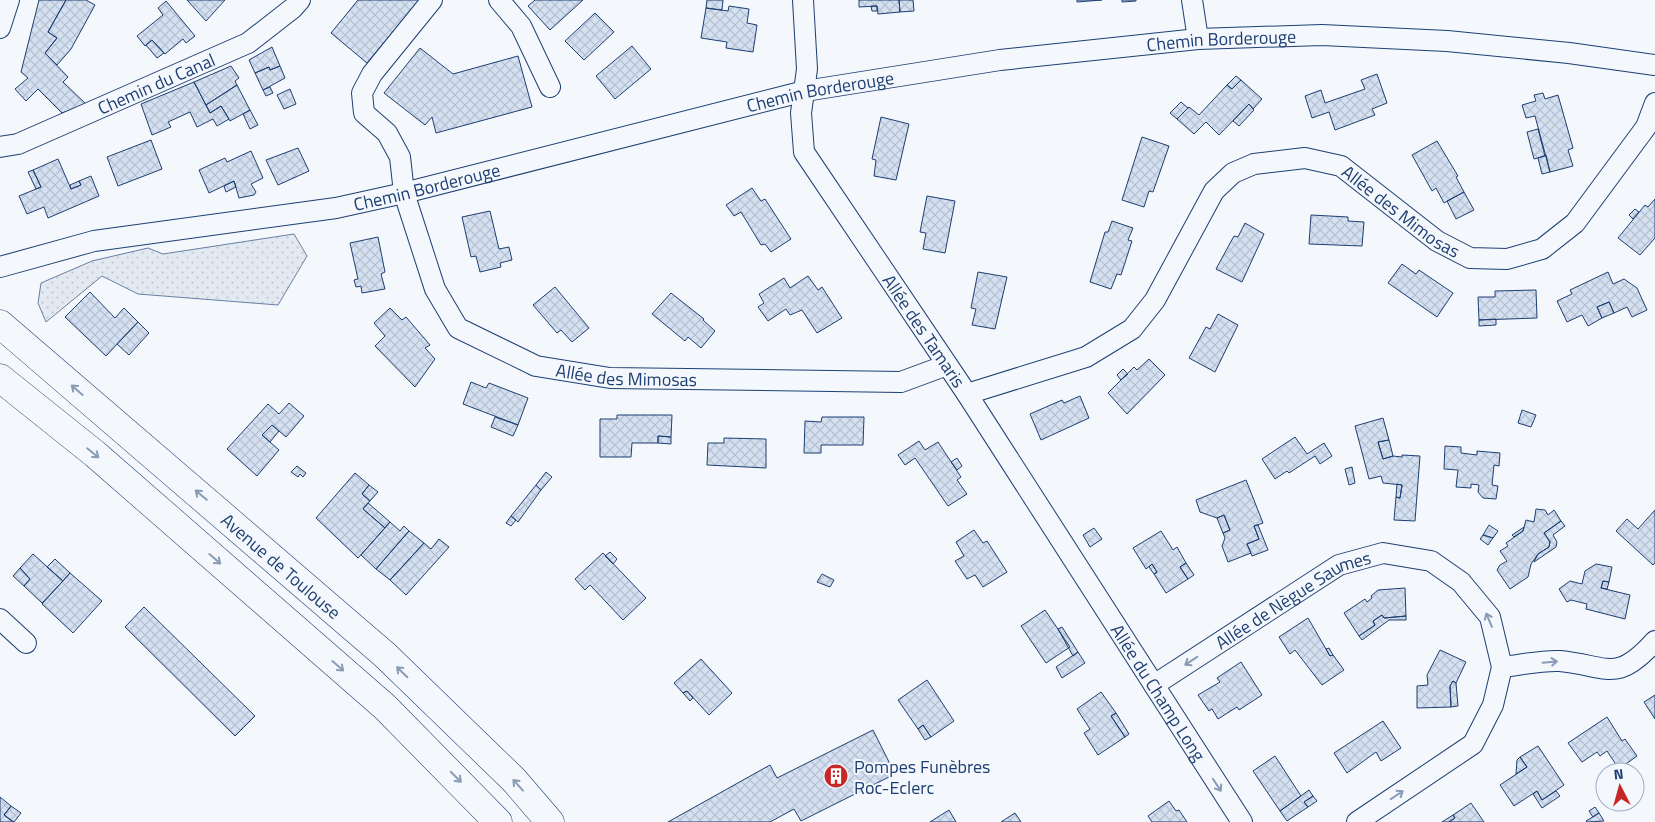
<svg xmlns="http://www.w3.org/2000/svg" width="1655" height="822" font-family="'Titillium Web',sans-serif">
<style>
.grass{fill:url(#grass-dots);stroke:#687fa3}
.building{fill:url(#building-cross-hatch);stroke:#1d3f73}
.lines{fill:none;stroke-linecap:round;stroke-linejoin:round}
.street-casing{stroke:#1d3f73;stroke-width:22}
.primary-casing{stroke:#1d3f73;stroke-width:29}
.street{stroke:#f4f7fb;stroke-width:20}
.primary{stroke:#f4f7fb;stroke-width:28}
.oneway{stroke:#889bb7}
.labels{text-anchor:middle;dominant-baseline:central;stroke-width:4;stroke-linejoin:round;paint-order:stroke}
.street-label{font-size:18px;fill:#1d3f73;stroke:#f4f7fb}
.poi-label{font-size:18px;fill:#1d3f73;stroke:#f4f7fb;text-anchor:start}
</style>
<defs>
<pattern id="grass-dots" width="8" height="8" patternUnits="userSpaceOnUse" patternTransform="scale(1.25)"><rect width="8" height="8" fill="#e3e9f0"/><path d="M2 2h.1M6 6h.1" fill="none" stroke="#c2c9d1" stroke-width="1.8" stroke-linecap="round"/></pattern>
<pattern id="building-cross-hatch" width="8" height="8" patternUnits="userSpaceOnUse" patternTransform="scale(1.25)"><rect width="8" height="8" fill="#d5e0f0"/><path d="M0 0l8 8M0 8l8-8" fill="none" stroke="#b6c1d1"/></pattern>
</defs>
<rect width="100%" height="100%" fill="#f4f7fb"/>
<path class="grass" d="M294 234 307 256 278 305 138 294 102 276 46 322 38 303 41 283 92 261 148 248 163 254Z"/>
<path class="building" d="M39 0H66L48 32 57 38 45 53 68 77 63 82 86 104 62 113 38 89 26 101 15 89 28 78 21 72Z
M66 0H86L95 5 71 49 57 65 45 53 57 38 48 32Z
M187 0H225L206 21Z
M358 0H419L367 63 331 33Z
M535 0H583L550 30 528 6Z
M707 0H723L722 10 706 8Z
M859 0H899L900 12 878 14 877 6 859 7Z
M899 0H913L914 11 900 12Z
M1077 0H1102L1077 2Z
M1122 0H1136V1L1122 2Z
M166 1 195 36 186 43 183 39 165 54 152 40 145 46 137 36 163 15 158 8Z
M729 6 749 9 747 23 757 25 753 52 726 48 727 42 701 38 706 8 728 11Z
M871 6H877V11H872Z
M595 13 614 32 584 60 565 41Z
M152 40 164 53 157 58 146 45Z
M632 46 651 69 615 99 596 76Z
M272 47 280 66 270 70 269 67 255 73 249 60Z
M420 48 453 74 518 56 532 107 436 133 432 117 425 125 384 93Z
M231 66 239 78 235 81 237 85 206 105 194 82Z
M280 66 285 78 263 90 255 73 269 67 270 70Z
M1377 74 1387 103 1372 109 1375 115 1335 130 1329 112 1312 118 1305 96 1321 90 1325 103 1365 89 1361 80Z
M1236 76 1241 80 1232 89 1227 85Z
M1241 80 1262 99 1253 109 1249 104 1219 135 1206 122 1194 134 1177 119 1189 107 1199 115 1227 85 1232 89Z
M194 82 210 113 221 106 229 119 217 126 213 119 197 127 190 112 168 122 171 127 152 135 141 104Z
M237 85 250 110 230 121 221 106 210 113 206 105Z
M270 87 273 93 266 96 263 90Z
M290 89 296 104 284 109 277 95Z
M1543 93 1545 99 1558 95 1573 148 1568 150 1573 166 1550 172 1535 116 1526 118 1522 105 1536 101 1534 95Z
M1181 102 1188 108 1177 119 1170 113Z
M1249 104 1254 110 1239 126 1233 121Z
M250 110 258 125 250 129 243 114Z
M881 117 909 124 896 180 874 176 876 160 872 159Z
M1538 129 1545 156 1534 159 1527 132Z
M1142 137 1169 146 1153 192 1149 191 1144 207 1122 200Z
M151 140 162 169 118 186 107 157Z
M1437 141 1458 176 1456 177 1464 192 1444 203 1436 188 1432 191 1412 155Z
M298 148 309 171 278 185 266 160Z
M251 151 263 178 251 184 256 192 254 195 239 198 234 181 209 193 199 170 225 158 227 162Z
M1546 155 1550 172 1542 174 1538 158Z
M58 159 71 189 81 185 79 181 91 176 99 196 48 218 44 207 27 214 19 196 41 187 33 170Z
M33 170 41 187 36 189 28 172Z
M79 181 81 185 71 189 70 185Z
M234 181 236 187 226 192 224 186Z
M752 188 761 201 765 199 791 239 771 252 765 244 761 245 741 212 734 216 726 205Z
M1464 192 1474 210 1456 219 1447 201Z
M927 196 955 201 945 253 923 249 926 233 920 232Z
M1655 199V238L1640 255 1618 238 1645 205 1648 207Z
M1635 209 1639 212 1633 219 1629 215Z
M490 211 499 249 509 247 512 260 500 263 501 267 480 272 476 256 471 257 462 217Z
M1311 215 1348 217V221L1364 222 1362 246 1309 244Z
M1112 221 1133 228 1128 240 1132 241 1121 275 1117 274 1111 289 1090 282 1105 232H1108Z
M1245 223 1264 234 1242 282 1216 269 1234 236 1238 237Z
M378 237 385 272 381 274 385 289 362 293 361 286 356 287 354 280 358 279 350 243Z
M1402 264 1416 274 1419 270 1453 293 1437 317 1388 283Z
M978 272 1007 277 995 329 972 325 976 309 971 308Z
M1608 272 1613 284 1624 279 1637 288 1647 310 1632 317 1627 307 1614 313 1609 302 1597 307 1602 318 1588 326 1582 315 1567 322 1557 301 1572 294 1570 290Z
M808 276 818 290 822 287 842 318 817 333 802 310 790 315 786 309 768 321 758 307 764 303 759 294 784 278 790 288Z
M555 287 589 328 572 342 561 330 557 333 533 305Z
M1536 290 1537 318 1479 320 1478 297H1495V291Z
M90 292 115 318 124 308 138 322 106 356 65 317Z
M671 293 704 319 703 320 715 331 701 348 688 337 685 341 652 314Z
M1609 302 1614 313 1602 318 1597 307Z
M390 308 402 320 406 317 430 345 425 348 435 359 415 387 375 346 385 336 374 323Z
M1218 314 1238 325 1215 372 1189 358 1206 327 1210 329Z
M1496 319V325L1479 326V320Z
M138 322 149 333 129 355 117 344Z
M1149 359 1165 375 1127 414 1108 393 1134 367 1137 370Z
M1123 369 1128 374 1121 380 1117 375Z
M471 382 486 388 489 383 528 398 518 425 463 404Z
M1080 396 1089 418 1041 440 1030 414 1062 400 1064 403Z
M289 403 304 416 286 437 272 425 262 435 279 450 257 476 227 449 268 404 279 414Z
M1522 410 1536 415 1531 427 1518 423Z
M617 415H672L671 437 658 436V443H632L631 457H600V419H617Z
M495 417 518 425 513 436 491 427Z
M822 417H864L863 445H821V453H804L805 421 821 422Z
M1383 418 1389 440 1378 442 1383 459 1393 456 1402 457V455L1420 456 1415 521 1394 520 1396 497 1400 498 1402 485 1383 483 1381 476 1369 479 1355 426Z
M272 425 279 431 270 442 262 435Z
M658 436 671 437V444L658 443Z
M1295 437 1307 454 1324 443 1332 456 1320 464 1315 456 1289 473 1287 471 1275 479 1262 459Z
M724 438 766 439V468L707 465 708 443H724Z
M1389 440 1393 456 1383 459 1378 442Z
M919 441 925 450 938 442 961 477 957 480 967 494 948 506 915 458 905 465 898 455Z
M1445 446 1461 447V453L1477 455V451L1500 453 1499 466 1494 465 1492 485 1498 486 1496 499 1483 498 1478 492 1479 485 1471 484V488L1456 487 1458 470 1444 469Z
M957 458 962 466 957 470 951 462Z
M297 466 306 473 303 477 300 474 298 477 291 472Z
M1352 467 1355 483 1349 485 1345 469Z
M546 472 552 477 541 490 536 485Z
M355 473 369 485 362 494 370 501 363 509 385 528 358 558 316 518Z
M1246 480 1263 523 1254 526 1259 539 1247 544 1251 553 1228 562 1222 546 1225 538 1223 533 1230 530 1224 515 1217 518 1200 512 1196 500Z
M1397 484 1402 485 1400 498 1396 497Z
M369 485 378 492 370 501 362 494Z
M536 485 541 490 518 522 511 516Z
M368 503 390 522 385 528 363 509Z
M1536 509 1545 510 1548 515 1554 510 1561 521 1544 533 1550 542 1549 547 1538 554 1531 564 1528 577 1510 589 1497 570 1500 565 1507 561 1500 551 1508 546 1506 543 1523 531 1526 520 1534 522Z
M1655 510V563L1653 565 1616 531 1627 519 1638 529Z
M1224 515 1230 530 1223 533 1217 518Z
M511 516 516 520 511 526 506 523Z
M1561 521 1565 526 1553 535 1557 542 1556 547 1534 562 1538 554 1549 547 1550 542 1544 533Z
M390 522 400 531 404 526 409 531 376 569 361 555Z
M1258 525 1268 550 1252 556 1247 544 1259 539 1254 526Z
M1489 525 1498 531 1493 538 1483 535Z
M1524 527 1523 531 1514 537 1512 535Z
M1094 528 1102 539 1090 547 1083 535Z
M974 530 983 543 987 541 1007 572 983 587 975 575 967 579 955 561 964 556 956 542Z
M409 531 424 543 390 580 376 569Z
M1161 531 1173 550 1177 547 1186 563 1180 567 1188 579 1166 593 1154 574 1157 572 1152 564 1146 569 1133 548Z
M1483 535 1493 538 1488 545 1480 539Z
M439 539 449 547 406 595 390 580 424 543 431 549Z
M610 552 617 559 613 564 605 556Z
M603 553 646 598 623 620 590 585 585 590 575 579Z
M33 554 63 581 42 603 24 586 30 579 20 568Z
M55 559 70 573 63 581 47 567Z
M1186 563 1194 575 1188 579 1180 567Z
M1152 564 1157 572 1154 574 1149 567Z
M1596 564 1612 567 1609 582 1603 581 1601 588 1630 595 1625 619 1586 609 1587 604 1571 600 1567 602 1559 589 1570 581 1582 584 1585 571Z
M20 568 30 579 24 586 13 576Z
M70 573 102 601 73 633 42 604Z
M822 574 834 580 830 587 817 582Z
M1603 581 1609 582 1607 589 1601 588Z
M1405 588 1406 616 1384 618 1382 615 1373 621 1375 625 1359 636 1344 613 1365 599 1367 602 1372 598 1371 596 1378 590Z
M144 607 255 716 235 736 125 627Z
M1045 610 1070 647 1046 663 1021 626Z
M1382 615 1384 618 1406 616V620H1389L1362 640 1359 636 1375 625 1373 621Z
M1308 618 1330 656 1333 655 1344 670 1322 685 1295 650 1290 654 1279 637Z
M1062 627 1078 652 1073 656 1058 629Z
M1329 648 1333 655 1330 656 1326 649Z
M1440 650 1466 662 1456 683 1453 681 1450 686 1451 707 1417 708V686L1428 685 1427 675Z
M1078 652 1085 663 1062 678 1056 667Z
M701 659 732 693 709 715 687 691 683 693 674 683Z
M1241 662 1262 695 1239 710 1237 707 1218 719 1212 709 1209 711 1198 695 1220 682 1217 678Z
M927 680 954 721 931 737 923 725 918 729 898 700Z
M1453 681 1456 683 1458 706 1451 707 1450 686Z
M687 691 693 698 690 701 683 693Z
M1101 692 1116 713 1111 716 1125 737 1098 755 1084 733 1090 729 1077 709Z
M1655 695V719L1644 702Z
M1116 713 1129 734 1125 737 1111 716Z
M1607 717 1622 741 1625 739 1637 756 1619 769 1607 751 1600 756 1597 752 1582 762 1568 743Z
M1383 721 1401 748 1381 761 1376 752 1347 773 1334 753Z
M923 725 931 737 925 740 918 729Z
M873 730 895 774 801 821 794 809 770 822H668L770 765 777 778Z
M1538 746 1564 785 1542 800 1537 791 1514 806 1500 785 1527 767 1520 757Z
M1275 756 1301 796 1280 811 1253 771Z
M1520 757 1527 767 1516 774 1517 760Z
M1309 790 1313 796 1304 802 1308 807 1287 821 1280 811Z
M1537 791 1542 800 1556 791 1560 796 1542 808 1533 794Z
M1313 796 1317 801 1308 807 1304 802Z
M0 797 11 806 4 815 13 822H0Z
M1169 801 1176 811 1179 810 1187 822H1152L1148 816Z
M1471 803 1484 822H1449L1455 818 1453 815Z
M11 806 21 813 14 822 4 815Z
M1595 807 1599 813 1593 817 1589 811Z
M949 810 956 822H930Z
M1015 813 1021 822H1001Z
M1599 813 1604 821 1587 822 1586 821Z
M1453 815 1455 818 1449 822H1442Z"/>
<g class="lines">
<defs>
<g id="street">
<path id="s1" d="M432 0 372 74 362 93 364 113 387 133 400 157 404 193 435 289 458 328 536 366 610 378 901 382 947 365"/>
<path d="M499 0 521 26 550 87"/>
<path id="s2" d="M803 0 807 69 801 113 804 152 967 394 1242 822"/>
<path d="M1192 0 1198 39"/>
<path d="M0 28 9 0"/>
<path id="s3" d="M0 147 18 144 248 43 293 8 300 0"/>
<path id="s4" d="M0 267 94 241 336 208 404 193 805 91 1000 60 1198 39 1322 35 1447 41 1569 53 1655 65"/>
<path id="s5" d="M967 394 1086 357 1132 329 1155 300 1214 191 1233 173 1254 164 1305 158 1341 166 1437 241 1470 258 1507 259 1542 249 1575 223 1646 127 1655 103"/>
<path d="M0 619 26 643"/>
<path d="M1502 667C1521 665 1542 660 1560 661 1609 666 1616 684 1655 641"/>
<path id="s6" d="M1154 685 1339 565 1383 553 1431 561 1461 582 1490 617 1502 667 1493 705 1473 744 1357 822"/>
</g>
<g id="primary">
<path id="s7" d="M0 324 385 655 514 780 550 822"/>
<path d="M0 378 95 454 385 707 498 822"/>
</g>
</defs>
<use href="#street" class="street-casing"/>
<use href="#primary" class="primary-casing"/>
<use href="#street" class="street"/>
<use href="#primary" class="primary"/>
</g>
<defs><path id="oneway-shaft" d="M-6 0H5M1.5-3L5.5 0L1.5 3" fill="none" stroke-width="1.6" stroke-linecap="round" stroke-linejoin="round" transform="scale(1.25)"/></defs>
<g class="oneway">
<use href="#oneway-shaft" transform="translate(77 390) rotate(-139)"/>
<use href="#oneway-shaft" transform="translate(93 453) rotate(39)"/>
<use href="#oneway-shaft" transform="translate(201 495) rotate(-140)"/>
<use href="#oneway-shaft" transform="translate(215 559) rotate(41)"/>
<use href="#oneway-shaft" transform="translate(1489 620) rotate(-113)"/>
<use href="#oneway-shaft" transform="translate(1191 661) rotate(147)"/>
<use href="#oneway-shaft" transform="translate(1550 662) rotate(-5)"/>
<use href="#oneway-shaft" transform="translate(338 666) rotate(41)"/>
<use href="#oneway-shaft" transform="translate(402 672) rotate(-136)"/>
<use href="#oneway-shaft" transform="translate(456 777) rotate(45)"/>
<use href="#oneway-shaft" transform="translate(518 785) rotate(-132)"/>
<use href="#oneway-shaft" transform="translate(1217 785) rotate(56)"/>
<use href="#oneway-shaft" transform="translate(1397 795) rotate(-34)"/>
</g>
<defs>
<symbol id="building-disc" viewBox="-11 -11 22 22"><circle r="9.5" fill="#c62828" stroke="#f4f7fb"/><path d="M-4-6H4V6H1V3H-1V6H-4ZM-2.5-4.3h1.7v1.8h-1.7ZM.8-4.3h1.7v1.8H.8ZM-2.5-1h1.7V.8h-1.7ZM.8-1h1.7V.8H.8Z" fill="#fff"/></symbol>
</defs>
<g fill-rule="evenodd">
<use href="#building-disc" x="822" y="762" width="28" height="28"/>
</g>
<g class="labels">
<g class="street-label">
<text stroke="none"><textPath href="#s4" startOffset="1245">Chemin Borderouge</textPath></text>
<text stroke="none"><textPath href="#s3" startOffset="169">Chemin du Canal</textPath></text>
<text stroke="none"><textPath href="#s4" startOffset="840">Chemin Borderouge</textPath></text>
<text stroke="none"><textPath href="#s4" startOffset="435">Chemin Borderouge</textPath></text>
<text stroke="none"><textPath href="#s5" startOffset="552">Allée des Mimosas</textPath></text>
<text stroke="none"><textPath href="#s2" startOffset="368">Allée des Tamaris</textPath></text>
<text stroke="none"><textPath href="#s1" startOffset="555">Allée des Mimosas</textPath></text>
<text stroke="none"><textPath href="#s7" startOffset="371">Avenue de Toulouse</textPath></text>
<text stroke="none"><textPath href="#s6" startOffset="164">Allée de Nègue Saumes</textPath></text>
<text stroke="none"><textPath href="#s2" startOffset="799">Allée du Champ Long</textPath></text>
</g>
<g class="poi-label">
<text x="854" y="766">Pompes Funèbres<tspan x="854" dy="21">Roc-Eclerc</tspan></text>
</g>
</g>
<g transform="translate(1620 787) rotate(354)"><circle r="24" fill="#f4f7fb" stroke="#9eadc5"/>
<path d="M0-4L9 19L0 12L-9 19Z" fill="#c62828"/>
<text y="-8" font-size="14" font-weight="bold" text-anchor="middle" fill="#1d3f73">N</text>
</g>
</svg>
